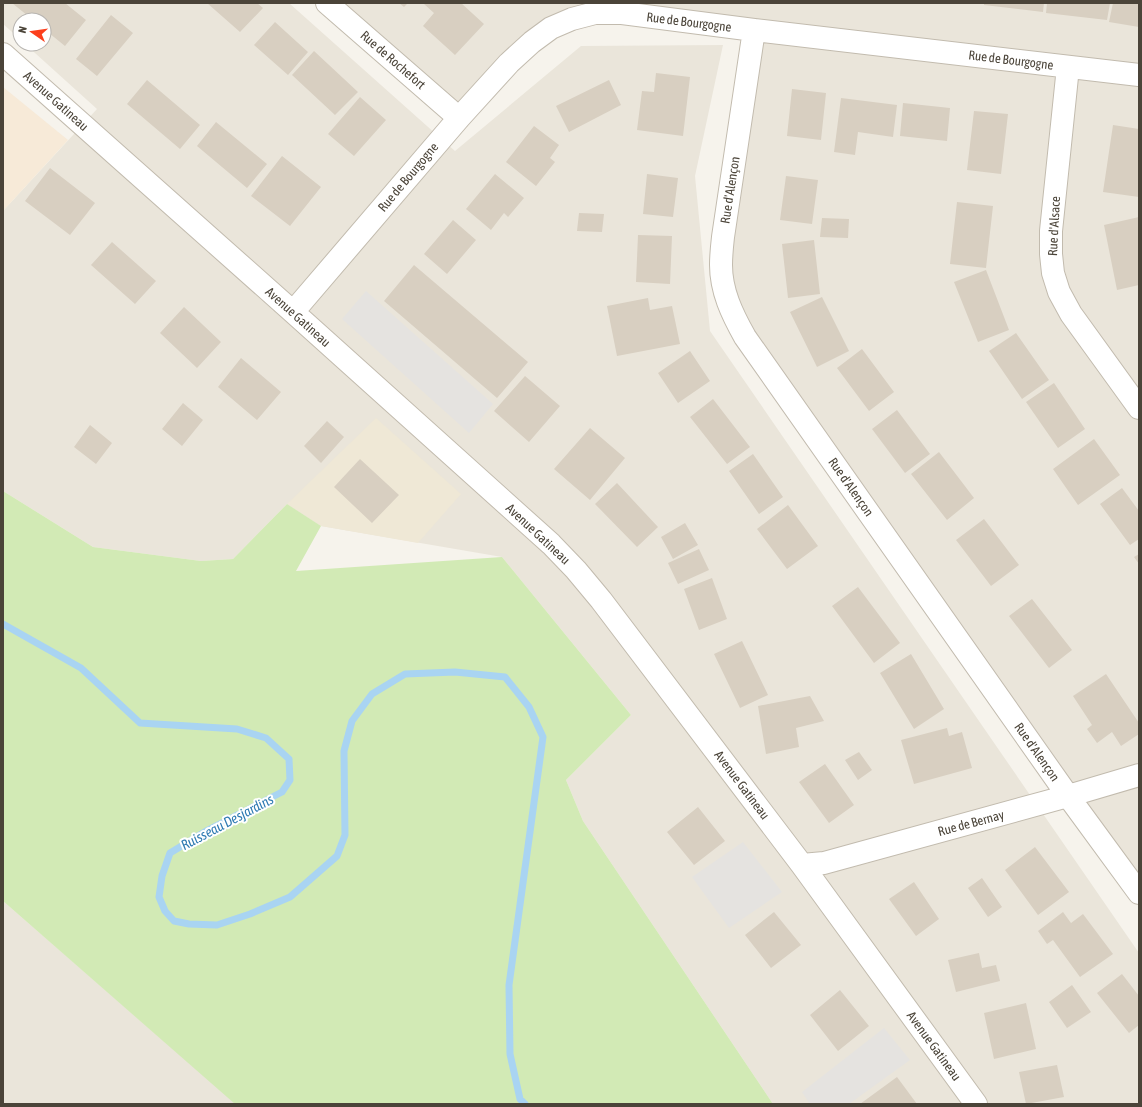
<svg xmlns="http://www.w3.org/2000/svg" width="1142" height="1107" font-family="'Asap Condensed',sans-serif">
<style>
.residential{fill:#eae5da}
.commercial{fill:#f7ead8}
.education{fill:#efe8d6}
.green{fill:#d2eab5}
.parking{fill:#e5e3e0}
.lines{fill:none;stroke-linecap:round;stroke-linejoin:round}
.stream{stroke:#a9d4f2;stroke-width:7}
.building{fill:#d8cfc1}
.minor-casing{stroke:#c2bbae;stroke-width:24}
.minor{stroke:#fff;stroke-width:22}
.labels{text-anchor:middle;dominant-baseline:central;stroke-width:4;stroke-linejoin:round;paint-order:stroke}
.street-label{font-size:13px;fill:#4b4439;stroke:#fff}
.water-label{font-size:14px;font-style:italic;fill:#2e7ab2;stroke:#fff}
</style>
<rect width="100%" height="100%" fill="#f6f3ec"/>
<path class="residential" d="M3 3H289L455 151 581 46 723 45 695 176 710 331 1139 953V1104H773L583 821 566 780 631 715 502 557 321 526 287 504 233 559 201 561 93 547 3 491V211L97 109 25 44H44V20H20V39L3 24Z
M327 3H1139V893L724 290 754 30 572 19 459 118Z
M3 901 235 1103V1104H3Z"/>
<path class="commercial" d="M3 87 68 140 3 211Z"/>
<path class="education" d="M376 418 461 494 418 543 321 526 287 504Z"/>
<path class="green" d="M3 491 93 547 201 561 233 559 287 504 321 526 296 571 502 557 631 715 566 780 583 821 773 1104H235L3 901Z"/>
<path class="parking" d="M366 291 493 404 469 433 342 319Z
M743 842 782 892 729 928 692 877Z
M884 1028 910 1060 849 1104H810L802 1092Z"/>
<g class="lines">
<path class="stream" d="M3 624 81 668 140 723 237 729 266 738 289 759 290 780 282 792 208 830 170 853 162 876 159 897 165 911 174 921 189 924 217 925 250 914 290 897 337 856 345 835 344 751 352 721 372 694 405 674 455 672 505 677 529 707 543 737 509 985 510 1054 520 1099 525 1104"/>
</g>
<path class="building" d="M12 3H65L86 20 65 46 44 29V20H33Z
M207 3H257L263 8 240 32Z
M399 3H408L404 7Z
M426 3H461L484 24 455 55 423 26 434 13 424 4Z
M984 3H1044L1043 12 984 5Z
M1047 3H1110L1107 20 1046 13Z
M1113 3H1139V27L1109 22Z
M111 15 133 33 97 76 76 59Z
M275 22 308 52 288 75 254 45Z
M314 51 358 92 335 115 292 75Z
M656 73 690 77 683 136 637 130 642 91 654 92Z
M147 80 200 125 180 149 127 104Z
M609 80 621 105 569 132 556 106Z
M792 89 826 93 821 140 787 136Z
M360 97 386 120 354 156 328 134Z
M841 98 897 105 893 137 858 132 855 155 834 152Z
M903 103 950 108 947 141 900 136Z
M974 111 1008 114 1001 174 967 170Z
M216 122 267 164 247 188 197 146Z
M1113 125 1139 129V197L1103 192Z
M534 126 559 145 550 158 555 162 536 186 506 162Z
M282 156 321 187 290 226 251 196Z
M50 168 95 203 70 235 25 201Z
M495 174 524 198 508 217 504 213 491 230 466 209Z
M647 174 678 178 673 217 643 214Z
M786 176 818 180 812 224 780 220Z
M957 202 993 206 986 268 950 264Z
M579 213 604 214 602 232 577 231Z
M1139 217V285L1117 290 1104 225Z
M822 218 849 219 848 238 820 237Z
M453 220 476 240 447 274 424 254Z
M638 235 672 236 670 284 636 282Z
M814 240 820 294 788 298 782 244Z
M112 242 156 281 135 304 91 265Z
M414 265 528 362 497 398 384 301Z
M986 270 1009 330 978 342 954 282Z
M822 297 849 351 817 367 790 312Z
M648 298 650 310 672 306 680 344 617 356 607 306Z
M184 307 221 342 197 368 160 333Z
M1016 333 1049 380 1022 399 989 351Z
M862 349 894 392 869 411 837 368Z
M690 351 710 381 678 403 658 373Z
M241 358 281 392 257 420 218 387Z
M525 376 560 406 529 442 494 411Z
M1054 383 1085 429 1058 448 1026 402Z
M713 399 750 447 727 464 690 417Z
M183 403 203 420 182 446 162 429Z
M897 410 930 454 905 473 872 429Z
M327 421 344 437 321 463 304 446Z
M90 425 112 443 96 464 74 447Z
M590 428 625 458 590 500 554 469Z
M1094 439 1120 475 1078 505 1053 469Z
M939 452 974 498 947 520 911 474Z
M753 454 783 497 759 514 729 471Z
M360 459 399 495 372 523 334 487Z
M617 483 658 527 637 547 595 504Z
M1122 488 1139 511V539L1130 545 1100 504Z
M788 505 818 546 787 569 757 529Z
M984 519 1019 565 991 586 956 540Z
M685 523 698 545 673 559 661 537Z
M699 549 709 570 678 584 668 563Z
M1139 554V564L1134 557Z
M712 578 727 619 699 630 684 589Z
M858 587 900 643 874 663 832 606Z
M1032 599 1072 650 1049 668 1009 616Z
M742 641 768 695 740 708 714 654Z
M911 654 944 709 914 729 880 673Z
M1106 674 1139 723V734L1121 746 1112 732 1097 743 1087 729 1092 725 1073 696Z
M810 696 824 721 796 728 799 747 766 754 758 706Z
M947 728 949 736 962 732 972 768 914 784 901 740Z
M859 752 872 770 858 780 845 760Z
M825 764 854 805 829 823 799 782Z
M698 807 725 841 694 865 667 832Z
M1035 847 1069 892 1038 915 1005 870Z
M982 878 1002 907 988 917 968 888Z
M914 882 939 919 916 936 889 899Z
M774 912 801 945 771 968 745 935Z
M1063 912 1071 923 1083 914 1113 954 1080 977 1053 940 1047 944 1038 931Z
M979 953 982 968 996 965 1000 981 956 992 948 960Z
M1122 974 1139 996V1025L1129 1033 1097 993Z
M1072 985 1091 1012 1067 1028 1049 1002Z
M840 990 869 1026 838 1051 810 1015Z
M1026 1003 1036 1049 994 1059 984 1013Z
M1057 1065 1064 1097 1026 1104 1019 1072Z
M897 1077 917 1104H860Z"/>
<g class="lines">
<defs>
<path id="minor" d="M327 3 459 118
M754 30 723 237C722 246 721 256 721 265 721 291 732 314 745 337L1068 796 1139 893
M3 54 293 312 551 544 576 570 601 600 802 865 976 1104
M1068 67 1051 231V254L1053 273 1059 292 1071 314 1139 408
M293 312 459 118 509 63 532 42 551 28 572 19 595 13H622L754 30 1139 75
M802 865 824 863 1068 796 1139 775"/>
</defs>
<use href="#minor" class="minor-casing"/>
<use href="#minor" class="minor"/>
</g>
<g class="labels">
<g class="street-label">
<text transform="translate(689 22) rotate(7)">Rue de Bourgogne</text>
<text transform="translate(393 60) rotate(41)">Rue de Rochefort</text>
<text transform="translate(1011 60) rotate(7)">Rue de Bourgogne</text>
<text transform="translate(56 101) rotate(42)">Avenue Gatineau</text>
<text transform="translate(408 177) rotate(-50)">Rue de Bourgogne</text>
<text transform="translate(730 190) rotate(-81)">Rue d'Alençon</text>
<text transform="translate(1054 226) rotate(-87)">Rue d'Alsace</text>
<text transform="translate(298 317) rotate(42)">Avenue Gatineau</text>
<text transform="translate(851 487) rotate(55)">Rue d'Alençon</text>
<text transform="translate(538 534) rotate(43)">Avenue Gatineau</text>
<text transform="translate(1037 752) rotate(55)">Rue d'Alençon</text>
<text transform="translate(742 785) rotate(53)">Avenue Gatineau</text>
<text transform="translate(971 823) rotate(-15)">Rue de Bernay</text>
<text transform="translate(934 1046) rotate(54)">Avenue Gatineau</text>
</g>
<g class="water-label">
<text transform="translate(227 822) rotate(-28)">Ruisseau Desjardins</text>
</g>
</g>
<rect width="1142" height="1107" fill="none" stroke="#4b4439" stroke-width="8"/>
<g transform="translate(32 32) rotate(283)"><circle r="19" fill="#ffffff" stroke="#b7b4b0"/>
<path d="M0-3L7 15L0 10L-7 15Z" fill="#fc3f1d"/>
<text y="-6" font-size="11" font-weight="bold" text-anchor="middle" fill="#4b4439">N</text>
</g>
</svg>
